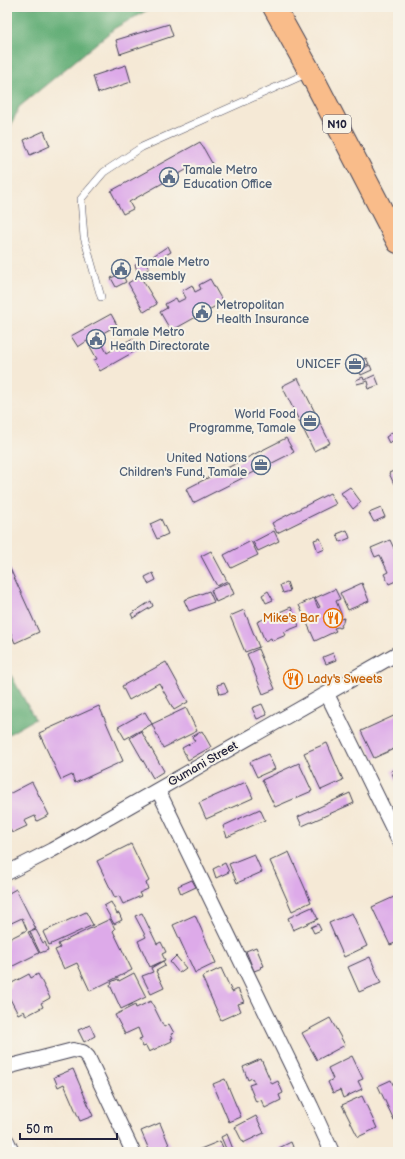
<svg xmlns="http://www.w3.org/2000/svg" width="405" height="1159" font-family="'Balsamiq Sans',sans-serif">
<style>
.forest{fill:#63ae77;stroke:#426859}
.building{fill:#ddaae9}
.lines{fill:none;stroke-linecap:round;stroke-linejoin:round}
.lane-casing{stroke:#424052;stroke-width:8}
.street-casing{stroke:#424052;stroke-width:16}
.highway-casing{stroke:#424052;stroke-width:24}
.lane{stroke:#fff;stroke-width:7}
.street{stroke:#fff;stroke-width:14}
.highway{stroke:#f9bc8a;stroke-width:22}
.labels{text-anchor:middle;dominant-baseline:central;stroke-width:4;stroke-linejoin:round;paint-order:stroke}
.shield{fill:#f7f3e8;stroke:#62616f;stroke-width:1}
.shield-label{font-size:11px;font-weight:bold;fill:#22223b}
.service-label{font-size:12px;fill:#4e5e75;stroke:#f7f3e8;text-anchor:start}
.food-label{font-size:12px;fill:#c56008;stroke:#f7f3e8;text-anchor:end}
.street-label{font-size:12px;fill:#22223b;stroke:#f7f3e8}
</style>
<rect width="100%" height="100%" fill="#f7f3e8"/>
<filter id="ink" filterUnits="userSpaceOnUse"><feTurbulence type="fractalNoise" baseFrequency=".025" numOctaves="2"/><feDisplacementMap in="SourceGraphic" scale="8" xChannelSelector="R" yChannelSelector="G"/><feConvolveMatrix kernelMatrix="1 2 1 2 8 2 1 2 1" color-interpolation-filters="sRGB"/></filter>
<filter id="wash" filterUnits="userSpaceOnUse"><feTurbulence type="fractalNoise" baseFrequency=".012" numOctaves="4" result="noise"/><feDisplacementMap in="SourceGraphic" scale="16" xChannelSelector="R" yChannelSelector="G"/><feGaussianBlur stdDeviation="0.9" result="paint"/><feColorMatrix in="noise" values="0 0 0 0 0 0 0 0 0 0 0 0 0 0 0 0 0 1.4 0 .05"/><feComposite in="paint" operator="in"/></filter>
<g filter="url(#wash)">
<rect width="100%" height="100%" fill="#f5e9d6"/>
<path class="forest" d="M7 7H153L115 28 19 107 7 135Z
M7 668 35 719 7 735Z"/>
<g id="blocks">
<path class="building" d="M169 24 173 36 120 54 116 40Z
M126 65 131 82 98 93 93 76Z
M44 131 50 146 30 155 24 140Z
M200 142 213 165 197 173 193 166 129 202 133 209 123 214 111 191Z
M168 246 171 252 152 263 150 260 154 257 153 256Z
M145 261 149 269 138 273 135 265Z
M122 273 126 282 116 287 111 278Z
M140 276 157 304 144 312 128 283Z
M210 279 223 302 171 331 160 312 167 308 165 304 176 298 178 302 186 298 182 291 192 285 195 292 201 289 199 285Z
M111 314 117 325 98 336 107 353 133 338 139 349 100 371 94 360 97 359 87 341 78 347 71 336Z
M366 358 369 364 357 368 355 362Z
M370 365 372 370 361 375 359 370Z
M375 375 379 385 368 389 367 386 369 385 368 381 357 384 356 380 363 377 364 380Z
M298 378 330 443 314 451 282 386Z
M398 429V440L393 442 392 441 389 443 386 437 389 435V434Z
M286 438 294 452 193 503 186 489Z
M398 469V487L396 482 394 484 389 473Z
M350 487 361 502 353 509 341 493Z
M330 493 336 504 277 533 272 523Z
M381 508 385 517 374 522 369 513Z
M161 519 168 534 157 539 150 524Z
M347 530 350 538 340 542 337 534Z
M274 531 279 541 258 551 253 542Z
M320 538 325 549 318 552 314 540Z
M390 540 398 557V580L389 584 384 574 388 572 380 555 375 557 371 548Z
M251 541 258 555 231 568 224 555Z
M211 551 227 581 217 586 201 556Z
M7 562 39 632 15 643 7 624Z
M153 573 156 580 148 584 145 577Z
M229 582 234 594 216 602 211 590Z
M287 582 290 591 283 593 280 585Z
M362 583 369 601 348 610 340 593Z
M335 589 340 599 336 601 342 616 340 617 341 619 344 618 343 622 340 628 338 627 334 628 336 631 315 641 299 605 314 598 318 608 320 607 315 598Z
M209 591 214 602 189 611 184 600Z
M268 591 273 600 266 603 262 595Z
M151 601 153 606 133 618 131 614Z
M291 607 299 626 284 632 286 635 272 641 271 638 265 641 257 622Z
M244 610 259 647 245 652 230 616Z
M258 649 275 689 263 694 247 654Z
M333 653 336 660 326 664 323 657Z
M166 662 188 702 174 710 159 683 129 700 122 686Z
M224 683 228 692 220 694 217 685Z
M262 704 267 715 257 719 252 708Z
M99 706 123 761 75 783 72 775 61 780 39 733Z
M186 708 197 731 163 748 152 724Z
M145 712 152 724 125 739 118 727Z
M398 714V747L374 758 361 731Z
M141 731 164 771 153 778 130 738Z
M202 731 211 747 188 760 182 748 195 741 192 737Z
M327 743 343 780 321 790 304 753Z
M268 754 275 769 257 777 250 762Z
M299 763 312 791 275 807 262 780Z
M398 768V781L396 782 391 771Z
M32 782 49 815 37 821 35 816 24 821 27 826 12 833 7 823V795Z
M246 782 253 798 206 819 199 803Z
M350 793 354 803 302 826 298 817Z
M260 809 265 820 227 837 223 826Z
M131 844 149 881 146 883 148 889 139 893 141 896 123 904 119 896 115 898 97 861Z
M289 852 311 902 292 911 270 861Z
M254 854 262 872 237 883 229 864Z
M225 863 229 872 216 878 213 869Z
M192 880 196 887 181 894 178 886Z
M7 889 9 893 16 889 36 929 28 932 39 953 7 969V940L27 930 22 918 7 925Z
M394 897 398 907V942L390 945 372 907Z
M111 902 117 914 119 913 122 920 114 924 104 906Z
M312 907 318 919 293 930 288 918Z
M86 912 93 925 49 945 43 932Z
M142 913 157 944 161 942 166 952 162 954 165 960 150 967 138 941 146 937 135 916Z
M352 913 367 946 344 957 329 923Z
M195 915 216 963 195 973 173 925Z
M110 919 115 929 113 931 132 970 90 991 77 963 64 969 55 950 60 948 58 944Z
M318 924 321 930 314 933 311 927Z
M36 930 43 943 45 942 48 950 40 953 30 932Z
M256 947 264 966 261 967 262 968 254 971 246 951Z
M176 956 186 968 179 973 170 962Z
M370 957 381 983 359 992 348 967Z
M163 961 165 966 156 971 164 988 151 994 142 976 153 972 151 968Z
M221 968 232 992 238 989 244 1002 238 1004 241 1011 221 1020 202 977Z
M134 973 146 997 121 1009 110 985 112 984 111 982 118 979 119 981Z
M29 974 31 978 38 974 50 998 41 1003 43 1007 26 1016 24 1011 18 1014 7 993V989L11 987 10 984Z
M151 1001 164 1027 169 1024 174 1033 171 1034 173 1038H171L172 1041 149 1052 146 1046 143 1047 139 1039 142 1038 138 1028 125 1034 115 1015 135 1005 136 1008Z
M330 1018 345 1045 317 1060 302 1033Z
M90 1025 95 1036 84 1042 78 1030Z
M352 1056 363 1079 358 1081 362 1089 343 1098 340 1090 333 1093 328 1082 333 1079 328 1068Z
M261 1059 272 1084 278 1081 283 1093 279 1095 281 1100 265 1108 261 1100 256 1102 249 1085 255 1083 252 1078 248 1080 243 1067Z
M73 1069 93 1116 80 1121 64 1084 58 1087 54 1077Z
M225 1079 241 1117 229 1122 213 1084Z
M391 1080 398 1096V1118L394 1120 378 1086Z
M362 1096 377 1128 358 1137 342 1105Z
M256 1116 264 1133 243 1143 235 1127Z
M160 1123 172 1152H150L141 1131Z
M227 1134 233 1149 227 1151 221 1137Z
M220 1141 225 1152H193Z
M291 1142 295 1152H281L279 1148Z"/>
</g>
</g>
<g filter="url(#ink)">
<use href="#blocks" fill-opacity="0" stroke="#424052" stroke-width="1"/>
<g class="lines">
<defs>
<path id="lane" d="M101 297 84 237 81 199 104 172 142 147 308 73"/>
<path id="street" d="M327 694 398 839
M158 790 311 1106 332 1152
M7 873 52 850 398 653
M7 1067 73 1050 83 1052 88 1057 133 1152
M7 1141 12 1152"/>
<path id="highway" d="M274 7 310 72 398 242"/>
</defs>
<use href="#lane" class="lane-casing"/>
<use href="#street" class="street-casing"/>
<use href="#highway" class="highway-casing"/>
<use href="#lane" class="lane"/>
<use href="#street" class="street"/>
<use href="#highway" class="highway"/>
</g>
</g>
<defs>
<symbol id="civic-ring" viewBox="-11 -11 22 22"><circle r="9.5" fill="#f7f3e8" stroke="#5c6f8a" stroke-width="1.5"/><path d="M-.6-6.5H3V-4.5H.6V-3L4-1V1h2V6H-6V1h2V-1L-.6-3ZM-1.2 2.5V6h2.4V2.5Z" fill="#5c6f8a"/></symbol>
<symbol id="office-ring" viewBox="-11 -11 22 22"><circle r="9.5" fill="#f7f3e8" stroke="#5c6f8a" stroke-width="1.5"/><path d="M-6-3h4V-5.5h4V-3h4V5H-6ZM-1-4.5V-3h2v-1.5ZM-6 0V1H6V0Z" fill="#5c6f8a"/></symbol>
<symbol id="restaurant-ring" viewBox="-11 -11 22 22"><circle r="9.5" fill="#f7f3e8" stroke="#e8710a" stroke-width="1.5"/><path d="M-5-6h1v4h1v-4h1v4h1v-4h1v5L-1.5 .5V6h-2V.5L-5-1ZM5-6V6H3V1.5H1.5Q1.5-4 5-6Z" fill="#e8710a"/></symbol>
</defs>
<g fill-rule="evenodd">
<use href="#civic-ring" x="158" y="166" width="22" height="22"/>
<use href="#civic-ring" x="110" y="258" width="22" height="22"/>
<use href="#civic-ring" x="191" y="301" width="22" height="22"/>
<use href="#civic-ring" x="85" y="328" width="22" height="22"/>
<use href="#office-ring" x="344" y="353" width="22" height="22"/>
<use href="#office-ring" x="299" y="410" width="22" height="22"/>
<use href="#office-ring" x="250" y="454" width="22" height="22"/>
<use href="#restaurant-ring" x="322" y="607" width="22" height="22"/>
<use href="#restaurant-ring" x="282" y="668" width="22" height="22"/>
</g>
<g class="labels">
<rect class="shield" x="323" y="115" width="28" height="18" rx="3"/>
<g class="shield-label">
<text x="337" y="124">N10</text>
</g>
<g class="service-label">
<text x="183" y="170">Tamale Metro<tspan x="183" dy="14">Education Office</tspan></text>
<text x="135" y="262">Tamale Metro<tspan x="135" dy="14">Assembly</tspan></text>
<text x="216" y="305">Metropolitan<tspan x="216" dy="14">Health Insurance</tspan></text>
<text x="110" y="332">Tamale Metro<tspan x="110" dy="14">Health Directorate</tspan></text>
<text x="341" y="364" text-anchor="end">UNICEF</text>
<text x="296" y="414" text-anchor="end">World Food<tspan x="296" dy="14">Programme, Tamale</tspan></text>
<text x="247" y="458" text-anchor="end">United Nations<tspan x="247" dy="14">Children's Fund, Tamale</tspan></text>
</g>
<g class="food-label">
<text x="319" y="618">Mike's Bar</text>
<text x="307" y="679" text-anchor="start">Lady's Sweets</text>
</g>
<g class="street-label">
<text transform="translate(203 764) rotate(-30)">Gumani Street</text>
</g>
</g>
<rect width="405" height="1159" fill="none" stroke="#f7f3e8" stroke-width="24"/>
<path d="M20 1133v6h97v-6" fill="none" stroke="#22223b" stroke-width="2"/>
<text x="26" y="1133" font-size="12" fill="#22223b" stroke="#f7f3e8" stroke-width="3" paint-order="stroke">50 m</text>
</svg>
